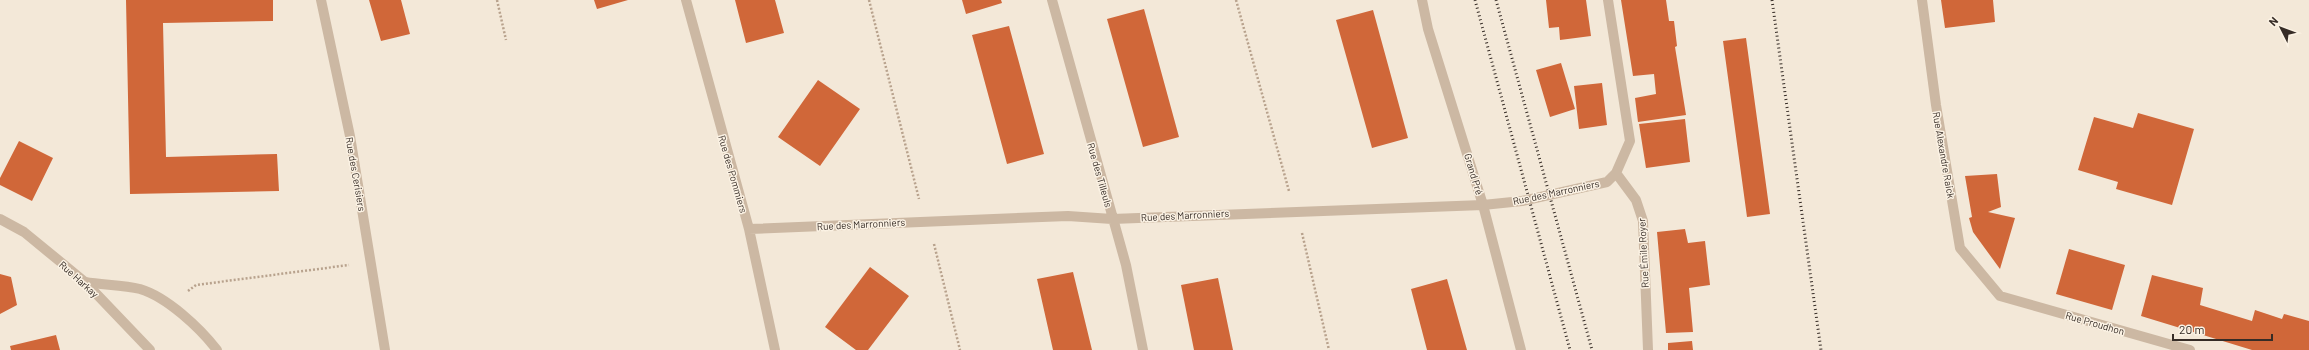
<svg xmlns="http://www.w3.org/2000/svg" width="2309" height="350" font-family="Barlow,sans-serif">
<style>
.building{fill:#d06739}
.lines{fill:none;stroke-linecap:round;stroke-linejoin:round}
.path{stroke:#b8a28d;stroke-width:2.5;stroke-dasharray:2 2;stroke-linecap:butt}
.minor{stroke:#ccb8a3;stroke-width:10}
.tertiary{stroke:#ccb8a3;stroke-width:10}
.rail{stroke:#362c26;stroke-width:3;stroke-dasharray:1 3;stroke-linecap:butt}
.labels{text-anchor:middle;dominant-baseline:central;stroke-width:3;stroke-linejoin:round;paint-order:stroke}
.street-label{font-size:10px;fill:#362c26;stroke:#fbf2e4}
</style>
<rect width="100%" height="100%" fill="#f3e8d8"/>
<path class="building" d="M126 0H273V21L163 23 166 157 277 154 279 191 130 194Z
M369 0H401L410 34 381 41Z
M594 0H628L597 9Z
M735 0H775L784 33 746 43Z
M962 0H1001L1002 3 966 14Z
M1546 0H1586L1591 36 1560 40 1559 27 1549 28Z
M1621 0H1666L1669 21H1674L1677 46 1675 47 1686 115 1638 122 1635 98 1656 94 1654 74 1633 76Z
M1941 0H1993L1995 22 1945 28Z
M1144 9 1179 137 1143 147 1107 19Z
M1373 10 1408 138 1372 148 1336 20Z
M1009 26 1044 154 1007 164 972 35Z
M1746 38 1770 214 1747 217 1723 41Z
M1561 63 1575 109 1550 117 1536 70Z
M818 80 860 109 820 166 778 137Z
M1602 83 1607 125 1579 129 1574 86Z
M2138 113 2194 129 2172 205 2116 189 2118 182 2078 170 2094 117 2133 128Z
M1685 119 1690 162 1646 168 1639 124Z
M19 141 53 158 32 201 0 185V178Z
M1997 174 2001 207 1988 212 2015 218 2000 269 1973 232 1969 218 1972 217 1965 176Z
M1685 229 1688 243 1705 241 1710 285 1689 288 1693 332 1666 333 1657 232Z
M2069 249 2125 265 2112 310 2056 294Z
M870 267 909 296 868 350H856L825 327Z
M1073 272 1092 350H1053L1037 279Z
M0 274 11 277 17 305 0 314Z
M2152 275 2203 288 2200 305 2252 321 2255 310 2282 319 2284 314 2309 321V350H2252L2141 316Z
M1218 278 1233 350H1194L1181 285Z
M1447 279 1467 350H1427L1411 289Z
M56 335 60 350H11L10 346Z
M1692 341 1693 350H1668V343Z"/>
<g class="lines">
<path class="path" d="M497 0 506 40
M869 0 919 199
M1236 0 1289 191
M1302 233 1329 350
M934 244 960 350
M188 291 196 285 349 265"/>
<path class="minor" d="M321 0 350 136 385 350
M686 0 749 229 775 350
M1052 0 1126 265 1143 350
M1422 0 1428 29 1483 205 1521 350
M1922 0 1936 105 1960 248 2000 296 2190 350
M1616 173 1636 200 1643 221 1648 350
M749 229 1068 216 1112 219 1483 205 1522 201 1607 182 1616 173 1630 141 1608 0
M85 282C103 285 123 285 140 289 167 297 200 328 217 350"/>
<path class="tertiary" d="M0 219 24 232 85 282 150 350"/>
<path class="rail" d="M1475 0 1570 350
M1496 0 1592 350
M1772 0 1821 350"/>
</g>
<g class="labels">
<g class="street-label">
<text transform="translate(1944 155) rotate(80)">Rue Alexandre Raick</text>
<text transform="translate(356 174) rotate(80)">Rue des Cerisiers</text>
<text transform="translate(733 174) rotate(74)">Rue des Pommiers</text>
<text transform="translate(1474 174) rotate(73)">Grand Pré</text>
<text transform="translate(1100 175) rotate(74)">Rue des Tilleuls</text>
<text transform="translate(1556 192) rotate(-12)">Rue des Marronniers</text>
<text transform="translate(1185 215) rotate(-3)">Rue des Marronniers</text>
<text transform="translate(861 224) rotate(-3)">Rue des Marronniers</text>
<text transform="translate(1643 253) rotate(-93)">Rue Émile Royer</text>
<text transform="translate(79 279) rotate(42)">Rue Harkay</text>
<text transform="translate(2095 323) rotate(16)">Rue Proudhon</text>
</g>
</g>
<g transform="translate(2281 28) rotate(312)" stroke="#fbf2e4" stroke-width="3" paint-order="stroke">
<path d="M0-3L7 15L0 10L-7 15Z" fill="#362c26"/>
<text y="-6" font-size="11" font-weight="bold" text-anchor="middle" fill="#362c26">N</text>
</g>
<path d="M2173 334v6h99v-6" fill="none" stroke="#362c26" stroke-width="2"/>
<text x="2179" y="334" font-size="12" fill="#362c26" stroke="#fbf2e4" stroke-width="3" paint-order="stroke">20 m</text>
</svg>
